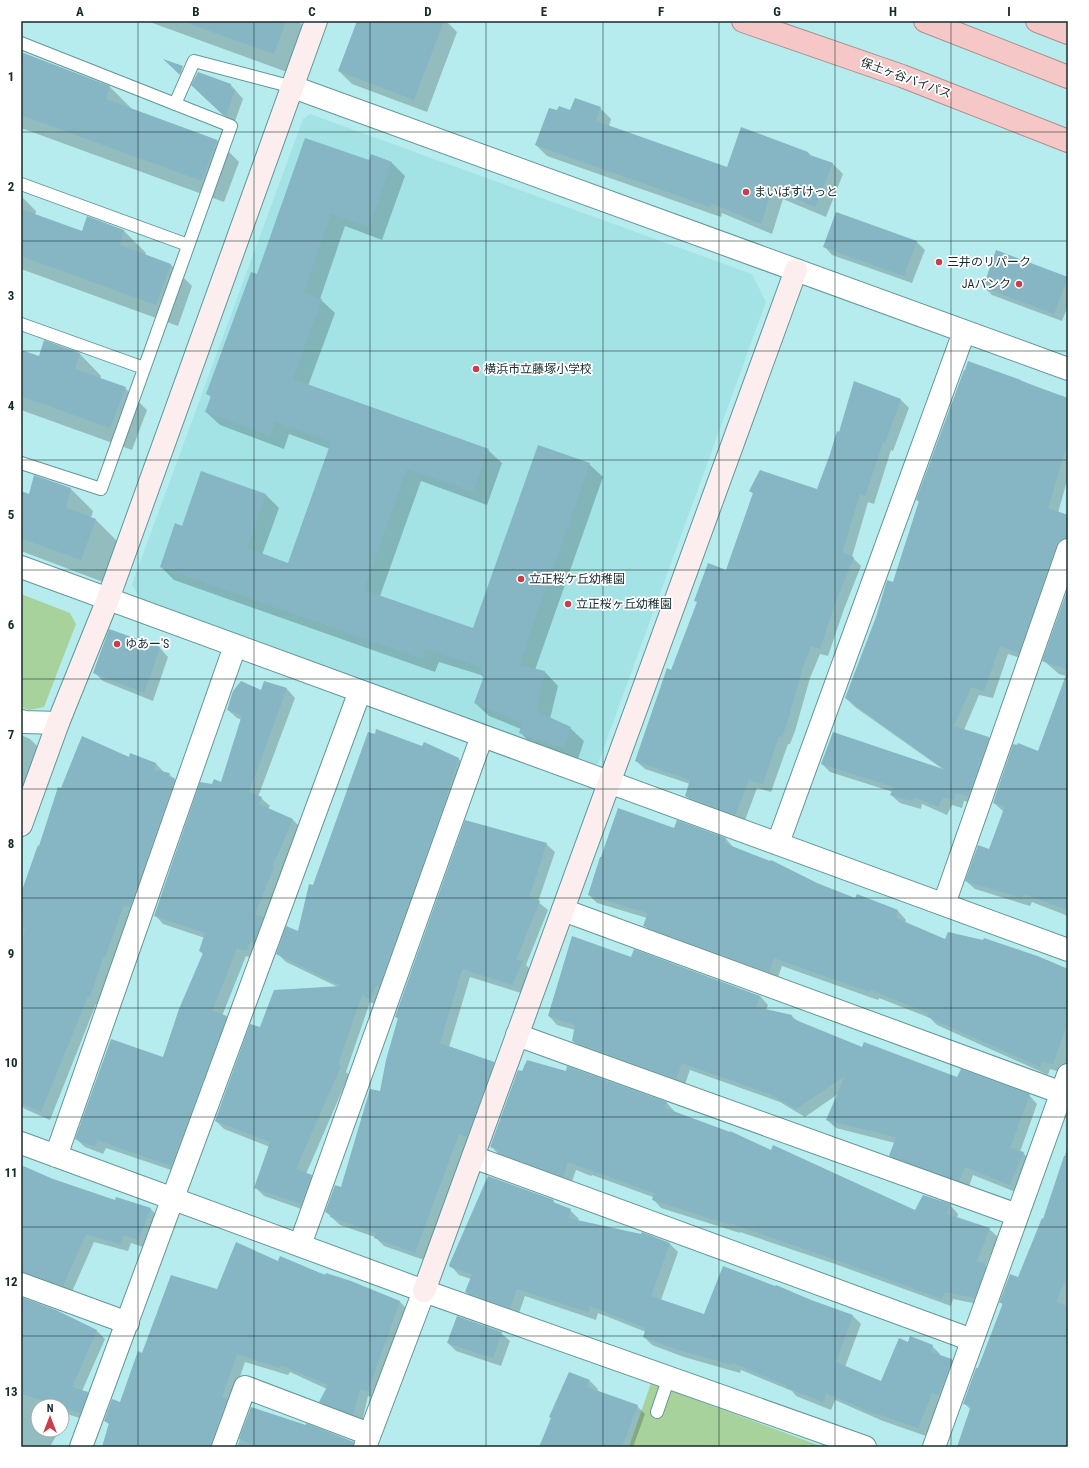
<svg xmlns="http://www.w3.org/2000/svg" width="1089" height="1468" font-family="'Roboto Condensed','Noto Sans JP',sans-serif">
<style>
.built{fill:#a3e3e6}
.green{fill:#a7d29c}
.shadow{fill:#0003}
.building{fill:#86b5c4}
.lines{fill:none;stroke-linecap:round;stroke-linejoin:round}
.lane-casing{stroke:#639698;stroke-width:14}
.street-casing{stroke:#639698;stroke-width:24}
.secondary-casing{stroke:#639698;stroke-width:24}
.highway-casing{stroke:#a79191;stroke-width:24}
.lane{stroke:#fff;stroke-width:12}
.street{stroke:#fff;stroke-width:22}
.secondary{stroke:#fceeee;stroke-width:22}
.highway{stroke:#f5c8c7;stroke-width:22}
.grid{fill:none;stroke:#162b2c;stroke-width:1;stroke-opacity:0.55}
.poi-dot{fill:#cc3c4a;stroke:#fff;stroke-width:1.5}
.labels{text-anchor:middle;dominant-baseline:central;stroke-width:3.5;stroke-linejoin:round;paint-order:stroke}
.street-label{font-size:12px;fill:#162b2c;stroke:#fff}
.poi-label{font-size:12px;fill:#162b2c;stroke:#fff;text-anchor:start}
.neatline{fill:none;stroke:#162b2c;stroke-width:1.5}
.grid-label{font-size:13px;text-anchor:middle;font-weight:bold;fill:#162b2c}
</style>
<rect width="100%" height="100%" fill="#b7ecee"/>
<path class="built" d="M310 114 752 274 766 302 598 764H595L141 600 132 584 303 119Z"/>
<path class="green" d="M21 594 70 613 76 624 44 707 29 710 21 707Z
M651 1383 823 1447H629Z"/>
<path class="shadow" d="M147 21H298L311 33 295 75Z
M358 21H446L457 32 427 112 352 84 339 71Z
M24 54 110 87 132 109 217 140 239 162 224 202 21 128V62Z
M231 85 243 99 234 124 201 94Z
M600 108 611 119 609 126 727 168 808 152 812 157 832 163 843 174 826 217 783 199 772 234 722 213 721 217 547 156 536 145 558 112Z
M369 161 392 163 405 176 382 240 345 226 320 299 335 313 308 386 488 450 502 463 487 505 421 481 380 596 473 629 589 464 603 477 535 670 545 672 558 686 550 719 570 728 584 741 577 762 533 746 520 732 521 729 489 716 475 703 484 678 481 675 439 662 435 672 174 580 161 567 183 527 265 494 279 508 262 555 289 564 330 449 289 434 284 449 220 425 206 412 212 398 208 394 257 276Z
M21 196 36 211 35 216 82 233 88 218 124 231 146 253 145 255 171 265 192 286 178 326 21 269Z
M916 241 925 250 912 283 832 255 824 246Z
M1067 277 1068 306 1062 321 992 295 984 287Z
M21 351 39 357 80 354 101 376 100 379 125 388 147 410 132 450 21 410Z
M1020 380 1068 400V477L1058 513 1068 516V545L1027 660 1008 654 993 698 979 695 964 730 989 738 997 746 977 804 964 801 962 808 952 805 947 815 922 804 921 809 900 803 891 795 893 792 830 772 822 764 944 770 855 707 846 698 893 583 919 502 917 500Z
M901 400 909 408 893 451 891 450 874 504 868 502 852 557 861 566 844 609 828 656 820 654 810 678 795 731 790 744H788L771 792 757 788 744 823 694 805 686 796 690 784 645 769 636 761 671 671 726 571 754 494 750 491H817L840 433Z
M70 488 93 511 91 518 96 520 118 542 103 582 21 551V492L29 495Z
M1068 591V916L1032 902 1030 906 975 889 966 881 990 851 1004 812 994 803 1038 752 1066 676 1059 674 1044 661Z
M110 630 160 648 168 657 153 701 103 681 94 672Z
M265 683 287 689 295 698 258 797 261 798 270 806 268 809 293 820 301 828 280 875 282 877 255 959 246 956 222 1016 226 1017 234 1026 180 1173 106 1148 103 1154 85 1147 76 1139 164 1058 203 954 200 951 205 938 163 924 155 915 213 785 222 783 242 720 237 718 228 710 262 692Z
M21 735 30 739 38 747 21 794Z
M422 748 458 758 466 767 378 1006 370 1002 346 1072 349 1075 306 1174 311 1176 320 1184 310 1212 264 1196 255 1187 270 1147 224 1129 216 1121 260 1029 338 987 286 962 278 954 299 932 313 887Z
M130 759 155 763 164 772 169 774 183 788 114 965 111 964 98 1004H96L50 1120 25 1109 21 1105V904L62 789Z
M678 822 726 839 734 848 816 884 856 899 898 911 906 920 905 923 946 940 1068 970 1067 1074 1050 1069 1048 1075 937 1025 930 1018 879 998 878 1000 782 966 777 980 653 934 645 926 647 918 597 903 589 895 675 830Z
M546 844 555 852 538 902 548 910 526 965 531 970 521 993 470 977 449 1047 494 1062 502 1071 424 1260 384 1246 375 1237 340 1225 326 1212 342 1188 381 1092 399 1020 396 1017Z
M631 958 760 996 768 1005 766 1010 792 1016 798 1022 863 1048 958 1078 1029 1095 1037 1104 1020 1152 1023 1153 1031 1161 1018 1193 973 1175 968 1189 899 1164 890 1155 895 1143 836 1128 827 1120 838 1094 805 1117 780 1102 690 1070 684 1087 581 1050 573 1041 575 1030 557 1025 549 1016Z
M568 1068 667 1103 675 1112V1113L916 1212 950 1205 958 1214 957 1218 989 1229 998 1237 986 1266 994 1274 983 1305 953 1299 951 1306 835 1264 740 1232V1233L661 1208 653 1199V1197L592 1175 591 1176 576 1170 571 1184 499 1155 491 1146 523 1072H567Z
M1068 1146V1447H958L971 1410 964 1403 1003 1305 1000 1302 1019 1278 1044 1220Z
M21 1171 52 1179 116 1201 117 1198 151 1209 159 1218 146 1248 131 1243 128 1251 94 1242 71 1294 21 1283Z
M553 1201 557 1205 570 1210 579 1219 578 1221 669 1243 678 1252 661 1300 704 1315 724 1267 853 1316 861 1324 845 1367 881 1383 909 1343 932 1346 940 1354V1356L952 1360 960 1369 940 1400 926 1436 883 1421 835 1400 831 1410 796 1396 792 1391 741 1370 740 1373 684 1357 652 1345 644 1337 646 1332 598 1313 596 1320 525 1296 518 1316 475 1300 466 1292 471 1279 459 1275 451 1266Z
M279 1262 351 1282 400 1302 408 1310 377 1399 368 1396 362 1422 328 1410 320 1401 327 1389 290 1372 288 1375 245 1362 231 1403 221 1447H103L110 1425 105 1421 121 1403 143 1354 217 1290Z
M21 1298 97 1331 105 1339 82 1391 88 1393 96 1401 89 1421 67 1414 62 1424V1406H38V1430H59L50 1447H21Z
M501 1333 510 1341 501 1366 456 1351 448 1343Z
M590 1381 598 1389 597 1391 637 1406 645 1414 633 1447H540Z
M252 1408 348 1440 355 1447H237Z"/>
<path class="building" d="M191 21H286L274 54 190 24Z
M357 21H444L414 100 338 71Z
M21 52 110 86 106 99 217 140 202 181 21 115Z
M163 59 183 66 180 75Z
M198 72 231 84 230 88 235 90 226 116 223 115 191 85Z
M575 98 601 107 596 121 727 167 741 127 808 152 807 154 833 163 815 207 772 189 761 224 711 203 710 207 535 145 549 108 557 110 559 106 570 110Z
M305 138 369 160 371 154 392 162 369 227 331 214 304 292 322 299 293 379 489 449 473 492 407 469 364 590 473 628 538 445 590 463 519 665 545 671 536 711 571 727 564 749 519 733 522 723 474 703 484 676 479 674 482 667 425 649 422 659 160 567 175 523 182 526 201 471 266 494 247 548 288 563 331 442 275 422 270 436 205 412 211 396 206 394 251 272 257 274Z
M21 209 82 231 87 216 124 230 120 245 171 264 156 305 21 256Z
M836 212 917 241 904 276 823 247Z
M996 250 1068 277 1054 314 983 287Z
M44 340 80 353 75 369 126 387 110 428 21 396V350L39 356Z
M968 361 1021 380V381L1068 398V441L1048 508 1068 515V538L1060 540 1056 546 1019 653 1000 646 984 691 971 687 954 726 989 737 968 796 956 793 954 800 943 797 938 807 914 797 912 801 890 795 894 787 821 764 833 732 946 770 845 698 876 617 887 580 893 582 919 501 916 500 964 370H965Z
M854 381 901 399 885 443 883 442 865 496 860 494 842 553 854 557 836 601 820 649 811 646 802 670 787 723 782 737 779 736 763 784 749 780 735 815 685 796 690 780 635 761 667 668 671 670 697 602 694 601 708 563 726 570 753 493 749 491 760 470 817 489 830 454 837 431 839 432Z
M34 475 71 488 66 508 96 519 81 560 21 538V491L29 494Z
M1068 588V670L1042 661Z
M109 629 160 647 144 693 93 673Z
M1066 675 1068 676V910L1024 894 1022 898 965 881 978 845 989 849 1005 806 993 803 1013 744 1017 745 1018 743 1038 751Z
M241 681 261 690 264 681 287 688 249 792 262 797 259 804 293 819 272 867H274L255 914 263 917 254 943 251 941 246 951 237 948 212 1011 227 1016 171 1166 97 1140 95 1147 75 1139 111 1039 163 1057 179 1009 203 953 199 951 205 933 154 916 200 782 212 784 214 779 221 782 242 715 227 710 233 691Z
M376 729 422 746 424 742 459 758 441 813 379 987 376 986 370 999 362 995 338 1064 341 1066 296 1169 312 1175 301 1204 254 1188 270 1142 215 1121 250 1024 260 1027 274 990 342 986 276 954 286 926 298 931 309 884 313 885 368 732 375 734Z
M82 736 129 757 130 753 156 763 154 770 170 773 168 777 175 778 130 907 124 905 105 957H103L90 997 88 996 41 1112 21 1103V953L25 928 21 927V893L38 845 39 846 58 787 61 788Z
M618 808 674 828 677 820 726 838 724 843 770 861 771 860 817 883 855 898 857 894 898 910 896 918 945 939 948 932 983 940 984 938 1040 957 1068 969V1022L1053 1064 1042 1061 1040 1067 928 1017V1013L871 990 870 992 774 958 769 972 643 926 648 913 588 895 600 857H601Z
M465 820 547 843 529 897 540 901 516 960 523 961 512 985 462 969 440 1043 494 1062 467 1137 459 1134 415 1253 374 1238 376 1233 330 1217 331 1214 325 1212 335 1185 341 1187 370 1089 380 1091 386 1060 398 1018 395 1017Z
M572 936 631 957 634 949 760 996 756 1007 792 1015 791 1018 862 1047 864 1042 957 1077 961 1069 1030 1094 1010 1148 1024 1152 1010 1185 965 1167 959 1181 889 1156 896 1137 826 1120 845 1076 796 1109 770 1094 682 1063 676 1079 572 1041 575 1025 548 1016Z
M527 1060 566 1071 567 1066 667 1102 665 1108 730 1132V1131L771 1150 773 1145 915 1210 923 1195 951 1204 947 1214 990 1228 977 1261 986 1264 975 1298 945 1292 942 1299 825 1256 732 1224 731 1225 652 1200 654 1193 568 1162 563 1177 498 1153 499 1150 490 1147 518 1070 522 1071Z
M1064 1156H1068V1273L1056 1302 1068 1306V1447H957L971 1406 963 1404 976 1368H978L1003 1303H999L1010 1274 1018 1277 1042 1218 1043 1219Z
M21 1165 53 1179 115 1200 116 1197 151 1208 138 1240 123 1235 120 1244 86 1234 63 1286 21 1272Z
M488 1176 554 1200 553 1202 571 1209 568 1218 641 1234 642 1232 670 1243 651 1296 704 1314 723 1266 775 1286 776 1285 811 1300 853 1315 836 1362 881 1381 899 1338 908 1342 910 1336 933 1345 931 1352 952 1359 939 1395 932 1393 918 1428 875 1413V1414L826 1393 823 1402 787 1388V1386L733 1363 732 1365 675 1349 643 1337 646 1328 590 1306 588 1312 517 1289 510 1308 465 1292 472 1274 450 1267 449 1265Z
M236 1242 278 1261 280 1256 325 1275 326 1273 351 1281 400 1301 368 1391 360 1389 353 1415 319 1402 328 1385 281 1365 280 1368 237 1354 222 1397 227 1399 209 1447H102L109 1423 104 1421 112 1399 120 1402 138 1351 142 1353 171 1275 217 1289Z
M21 1297 56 1310 97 1330 72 1387 88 1392 80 1413 62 1407V1406L21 1394Z
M457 1316 502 1332 493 1358 447 1343Z
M569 1372 590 1380 587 1387 638 1405 622 1447H539L551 1418 549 1417Z
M251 1407 306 1425V1423L354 1442 353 1447H258L239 1439Z"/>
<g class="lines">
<defs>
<path id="lane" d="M21 43 231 126 101 489 21 463
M175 104 194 61 293 87
M21 184 188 245
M21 324 144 368
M657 1412 669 1377"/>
<path id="street" d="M293 87 1068 369
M21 567 1068 950
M21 721 25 722 58 723
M778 843 964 332
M944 904 1068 550
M563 910 1062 1093
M517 1035 1017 1215
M21 1143 424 1291 865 1447
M56 1156 235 646
M473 1157 972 1340
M300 1245 482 736
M21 1284 128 1323
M81 1447 360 691
M223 1447 245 1387 369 1434
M365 1447 424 1291
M934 1447 1068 1075"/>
<path id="secondary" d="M21 825 58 723 108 599 316 21
M424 1291 796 270"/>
<path id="highway" d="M743 21 902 76 1068 141
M925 21 1068 77
M1037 21 1068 33"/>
</defs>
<use href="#lane" class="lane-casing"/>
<use href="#street" class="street-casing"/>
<use href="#secondary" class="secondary-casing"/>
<use href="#highway" class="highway-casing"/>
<use href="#lane" class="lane"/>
<use href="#street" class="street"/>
<use href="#secondary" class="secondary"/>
<use href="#highway" class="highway"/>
</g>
<path class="grid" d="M138 21V1447M254 21V1447M370 21V1447M486 21V1447M603 21V1447M719 21V1447M835 21V1447M951 21V1447M21 132H1068M21 241H1068M21 351H1068M21 460H1068M21 570H1068M21 679H1068M21 789H1068M21 898H1068M21 1008H1068M21 1117H1068M21 1227H1068M21 1336H1068"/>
<g class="poi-dot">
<circle cx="746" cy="192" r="4"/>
<circle cx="939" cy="262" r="4"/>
<circle cx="1019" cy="284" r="4"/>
<circle cx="476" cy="369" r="4"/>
<circle cx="521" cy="579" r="4"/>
<circle cx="568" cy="604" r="4"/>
<circle cx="117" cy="644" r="4"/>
</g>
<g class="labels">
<g class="street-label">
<text transform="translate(906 78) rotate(20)">保土ヶ谷バイパス</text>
</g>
<g class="poi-label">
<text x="754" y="192">まいばすけっと</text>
<text x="947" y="262">三井のリパーク</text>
<text x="1011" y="284" text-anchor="end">JAバンク</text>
<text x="484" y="369">横浜市立藤塚小学校</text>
<text x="529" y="579">立正桜ケ丘幼稚園</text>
<text x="576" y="604">立正桜ヶ丘幼稚園</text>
<text x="125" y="644">ゆあー'S</text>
</g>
</g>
<rect width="1089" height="1468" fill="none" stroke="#ffffff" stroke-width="44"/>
<g transform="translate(50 1418)"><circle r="19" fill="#ffffff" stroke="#a2aaab"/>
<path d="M0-3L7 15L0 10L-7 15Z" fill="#cc3c4a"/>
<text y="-6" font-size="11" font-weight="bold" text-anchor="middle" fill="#162b2c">N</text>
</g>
<rect x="22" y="22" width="1045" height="1424" class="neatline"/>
<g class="grid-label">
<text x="80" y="16">A</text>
<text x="196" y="16">B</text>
<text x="312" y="16">C</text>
<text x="428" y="16">D</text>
<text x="544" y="16">E</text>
<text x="661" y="16">F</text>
<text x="777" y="16">G</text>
<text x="893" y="16">H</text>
<text x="1009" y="16">I</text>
<text x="11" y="81">1</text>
<text x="11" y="191">2</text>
<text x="11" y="300">3</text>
<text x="11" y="410">4</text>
<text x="11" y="519">5</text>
<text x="11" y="629">6</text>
<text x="11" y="739">7</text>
<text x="11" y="848">8</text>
<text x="11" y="958">9</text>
<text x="11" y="1067">10</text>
<text x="11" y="1177">11</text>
<text x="11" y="1286">12</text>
<text x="11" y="1396">13</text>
</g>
</svg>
